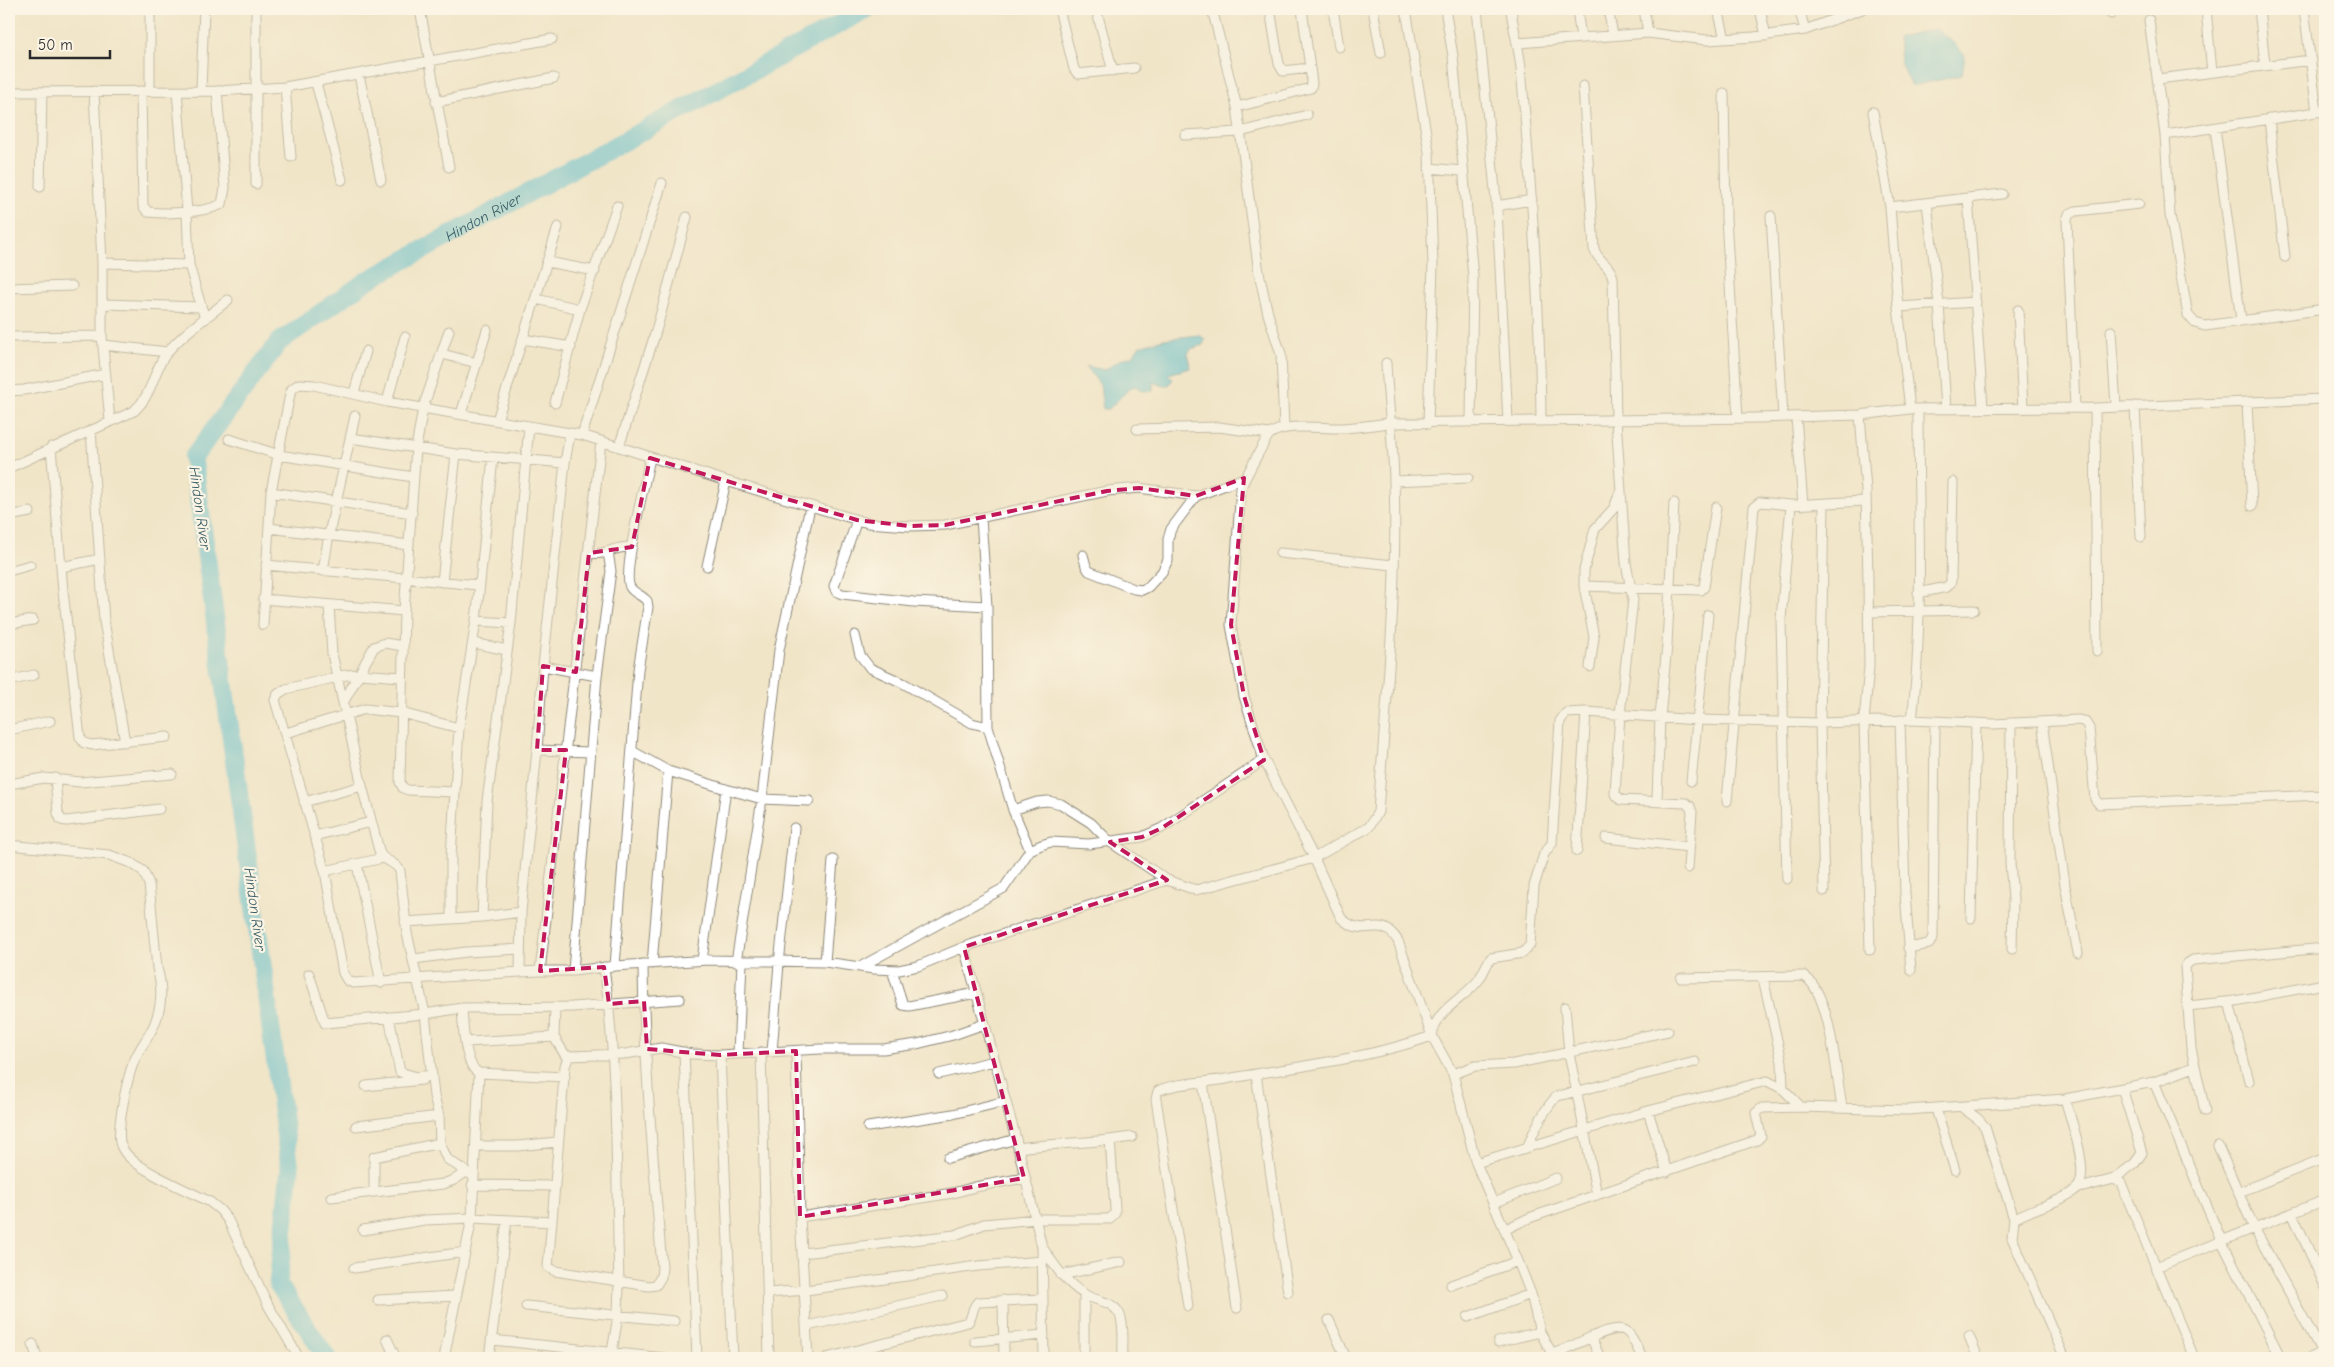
<svg xmlns="http://www.w3.org/2000/svg" width="2334" height="1367" font-family="'Comic Neue',sans-serif">
<style>
.water{fill:#56bdd3;stroke:#40747f}
.lines{fill:none;stroke-linecap:round;stroke-linejoin:round}
.river{stroke:#56bdd3;stroke-width:19}
.minor-casing{stroke:#8e887a;stroke-width:11}
.minor{stroke:#fff;stroke-width:9}
.marked{fill:none;stroke:#c2185b;stroke-width:4;stroke-dasharray:10 6;stroke-linejoin:round}
.labels{text-anchor:middle;dominant-baseline:central;stroke-width:4.5;stroke-linejoin:round;paint-order:stroke}
.water-label{font-size:15px;font-style:italic;fill:#3a5e66;stroke:#fcf5e5}
</style>
<rect width="100%" height="100%" fill="#fcf5e5"/>
<filter id="ink" filterUnits="userSpaceOnUse"><feTurbulence type="fractalNoise" baseFrequency=".02" numOctaves="2"/><feDisplacementMap in="SourceGraphic" scale="10" xChannelSelector="R" yChannelSelector="G"/><feConvolveMatrix kernelMatrix="1 2 1 2 8 2 1 2 1" color-interpolation-filters="sRGB"/></filter>
<filter id="wash" filterUnits="userSpaceOnUse"><feTurbulence type="fractalNoise" baseFrequency=".0096" numOctaves="4" result="noise"/><feDisplacementMap in="SourceGraphic" scale="20" xChannelSelector="R" yChannelSelector="G"/><feGaussianBlur stdDeviation="1.12" result="paint"/><feColorMatrix in="noise" values="0 0 0 0 0 0 0 0 0 0 0 0 0 0 0 0 0 1.4 0 .05"/><feComposite in="paint" operator="in"/></filter>
<g filter="url(#wash)">
<rect width="100%" height="100%" fill="#f1e5c8"/>
<path class="water" d="M1936 29 1955 44 1965 56 1962 75 1912 86 1900 63 1898 37Z
M1199 335 1205 339 1203 345 1191 349 1188 353 1190 368 1168 374 1173 379 1169 385 1164 386 1153 382V391H1142L1135 386C1128 388 1116 403 1109 409H1103L1100 385 1086 366 1105 370 1121 359 1133 356 1139 346 1164 339Z"/>
<g class="lines">
<path class="river" id="s1" d="M327 1358 278 1284 290 1168 193 458 279 342 368 280 867 9"/>
</g>
</g>
<g filter="url(#ink)">
<g class="lines">
<defs>
<path id="minor" d="M150 9V91
M256 9V184
M420 9 449 167
M1059 9 1074 69 1078 74 1134 68
M1096 9 1113 71
M1212 9 1237 107 1259 273 1268 314 1281 354 1284 428
M1270 9 1279 64 1283 71 1310 68 1302 9
M1333 9 1339 47
M1373 9 1381 53
M1406 9 1429 152 1433 264 1428 424
M1445 9 1453 56 1473 277 1471 421
M1477 9 1497 210 1508 421
M1511 9C1513 29 1519 48 1521 68 1531 186 1540 303 1541 420
M1577 9 1581 38
M1608 9 1613 35
M1644 9 1648 33
M1718 9 1725 39
M1760 9 1766 36
M1799 9 1805 30
M2108 9 2111 14
M2206 9 2212 72
M2259 9 2265 64
M2304 9 2317 112 2325 111
M2149 20 2165 135 2170 215 2188 315 2195 323 2205 326 2325 309
M1518 43 1648 33 1707 40 1754 37 1805 30 1862 9
M359 75 381 180
M2158 79 2311 60
M316 83 342 180
M1583 86 1594 249C1598 262 1610 264 1613 278L1616 420 1626 563 1633 600 1620 714 1615 794 1621 800 1686 803 1690 806 1692 812 1688 868
M285 87 291 157
M201 90 204 9
M94 91 102 263V336L110 421
M141 91 143 206 148 212C167 214 205 213 222 204L225 188 217 91
M177 91 187 211 189 265 205 319
M9 92 217 91 285 87 552 39
M1724 93 1726 218 1738 418
M436 102 554 78
M1237 107 1311 88 1312 83 1310 68
M1873 112 1890 207 1898 307 1910 409
M2269 119 2285 257
M2215 128 2241 320
M1185 135 1240 132 1307 115
M2165 135 2317 112
M1429 168 1462 171
M40 187 42 92
M1968 198 1983 407
M1927 203 1939 304 1946 408
M1496 206 1532 200
M1890 207 2002 194
M1771 216 1783 417
M547 262 595 271
M102 263 189 265
M9 288 72 286
M536 299 580 309
M103 304 201 307
M1898 307 1976 302
M2018 310 2023 408
M449 331 423 408 416 448 404 611 400 782 403 788 408 790 454 792
M2111 331 2116 406
M9 337 102 336
M523 339 571 347
M103 345 168 352
M442 354 477 363
M9 391 24 390 106 374
M354 393 366 351
M387 402 405 337
M2247 402 2252 506
M555 403 580 309 617 206
M2135 406 2141 537
M2075 407 2067 220 2069 214 2076 211 2139 204
M2095 408 2097 651
M461 414 487 330
M1860 415 1866 490 1868 580 1869 667 1864 721 1870 950
M1796 417 1803 505
M497 420 558 227
M1137 429 1219 427 1269 434
M91 430 104 621 125 742
M582 435 662 183
M351 438 456 454 565 463 543 666 537 750 521 912 520 972 353 983 347 980 343 973 325 871 275 700 278 694 286 689 346 675 359 674 402 677
M229 439 279 455 413 477
M51 447 63 591 80 737 84 743 92 745 167 737
M619 447 656 331 687 217
M565 463 570 433
M9 468 134 411C150 397 152 379 162 360 173 340 210 315 228 300
M1394 481 1468 478
M271 492 412 513
M9 516 30 512
M981 518 987 606 988 727 1013 810 1030 850
M857 520 834 586 836 591 842 594 914 602 987 606
M269 528 409 545
M589 553C608 556 612 546 632 547
M1280 553 1393 565
M1083 555 1086 566 1089 571 1134 589 1142 590 1148 587 1162 572 1168 560V539L1171 529 1196 496
M266 565 478 585
M707 566 726 481
M61 567 100 559
M9 571 30 565
M323 571 329 534 355 416
M442 582 456 454
M1584 586 1701 590 1704 587 1716 507
M1918 593 1947 587 1951 582 1953 482
M263 599 404 611
M1869 612 1974 610
M476 621 511 623
M9 624 33 620
M263 625 271 492 290 394 292 389 299 384 314 385 387 402 582 435 726 481 868 523 909 526 945 525 1107 491 1139 488 1196 496 1244 478
M855 635 860 655 870 668 903 683 972 723 988 727
M473 643 507 650
M543 666 597 676
M1590 667 1594 637 1584 586V570L1595 529 1614 508 1620 492
M9 681 34 675
M343 703 374 647 385 643 403 646
M1900 720 1905 893 1911 970
M1912 720C1924 618 1918 513 1918 410
M2042 722 2065 885 2078 953
M2011 723 2010 863 2013 899 2012 949
M9 730 50 721
M286 733 365 709 401 713 459 728
M537 750 590 752
M632 751 668 771 726 789 762 799 809 801
M55 778 58 813 61 820 67 821 159 809
M1691 781 1708 615
M9 784 44 778 80 782 172 774
M1657 800 1660 717 1667 645 1674 503
M1727 801 1754 507 1760 502 1791 505 1865 501
M304 802 362 786
M1013 810 1037 802 1048 801 1061 804 1091 823 1110 842 1167 880 1196 890 1314 858 1369 827 1378 812C1386 702 1398 591 1394 481 1393 441 1388 402 1386 363
M314 836 371 822
M1606 838 1689 847
M9 845 109 855 131 863 143 871 149 884 157 968C162 985 162 1004 156 1020 152 1033 142 1044 136 1057 128 1072 117 1126 120 1142 121 1147 124 1152 128 1156 144 1173 187 1190 210 1202L220 1210 228 1220 268 1305 296 1353V1358
M1577 851 1586 712
M357 864 381 983
M325 871 383 858
M1787 879 1781 619 1791 505
M1824 891 1820 723 1824 504
M482 917 487 801 511 623 529 426
M1971 918 1976 723
M451 919V856L459 728 476 621 493 458
M405 922 482 917 521 912
M964 947 1016 1139 1042 1247 1044 1358
M1908 948 1929 944 1933 937 1935 721
M414 959 466 952 520 949
M702 960 726 789
M736 962 762 799 779 650 810 507
M825 962 833 860
M643 964C644 1065 654 1166 662 1267L661 1277 656 1285 649 1286 555 1271 548 1267 565 1066 569 1056 625 1054 661 1048 692 1054 720 1055 820 1049H883L917 1044 953 1035 984 1024
M652 964 668 771
M615 966 638 670 648 607 647 601C642 595 633 593 630 587 622 573 646 478 650 458
M604 967C618 1070 616 1178 619 1283L618 1316 611 1358
M860 967 1004 888 1030 850 1041 845 1051 842 1089 844 1142 837 1162 828 1264 760
M892 970 903 1005 909 1006 976 993
M540 971H573L615 966 708 960 825 962 874 969 899 970 918 966 964 947 1167 880
M573 971 597 676 611 571 608 552
M520 972 540 971 601 442
M309 974 325 1023 425 1014 407 933 400 871C396 862 386 862 380 854L362 786 332 654 329 605
M1681 978 1804 976C1831 992 1836 1076 1842 1107
M1763 978 1782 1062 1783 1089
M2229 1002 2249 1081
M2188 1006 2235 1001 2319 985 2325 986
M555 1007 554 1037 567 1058
M1565 1007 1569 1053 1597 1195
M462 1008 572 1007 680 999
M389 1017 400 1072 417 1077 432 1075
M465 1042 554 1037
M796 1051 800 1217 808 1358
M684 1052 697 1358
M761 1052 769 1358
M772 1052 779 963 794 828
M738 1054 742 962
M720 1055 733 1358
M939 1074 994 1061
M1256 1074 1288 1292
M1453 1074 1475 1066 1514 1064 1668 1031
M2154 1082 2222 1242 2281 1358
M1203 1083 1237 1308
M366 1086 422 1080
M1963 1108 1978 1119 1985 1127 2014 1219
M1936 1109 1955 1170
M1648 1111 1667 1172
M2205 1111 2191 1048 2185 967 2188 963 2193 960 2325 948
M356 1126 439 1116
M868 1127 953 1114 1006 1101
M477 1146H518L557 1142
M2218 1146 2254 1228 2322 1352
M1528 1147C1531 1135 1549 1101 1558 1096L1695 1062
M1018 1148C1056 1143 1094 1143 1132 1137
M948 1158 1016 1139
M1476 1163 1648 1111 1767 1081 1783 1089 1801 1107 1907 1110 2065 1099 2154 1082 2194 1067
M473 1176 447 1159 440 1143 439 1116 434 1096 425 1014 462 1008C463 1024 464 1066 479 1073L565 1077
M2114 1179 2135 1163 2142 1153 2122 1088
M472 1185 555 1186
M2076 1189 2114 1179 2121 1183 2192 1353
M374 1191V1157L440 1143
M2239 1192 2325 1158
M331 1197 443 1184 454 1180 466 1172
M1494 1203 1556 1178
M2292 1213 2325 1286
M800 1217 953 1193 975 1187 1024 1178
M1506 1229 1529 1218 1757 1140 1761 1136 1756 1113 1762 1108 1801 1107
M363 1230 425 1220 472 1218 552 1222
M1042 1247C1054 1265 1065 1282 1084 1294 1096 1302 1113 1300 1120 1315 1125 1327 1122 1345 1123 1358
M803 1253 955 1235 984 1224 1036 1219H1110L1115 1213V1208L1110 1140
M2156 1267 2325 1200
M354 1268 465 1252
M1061 1275 1121 1262
M1451 1285 1518 1261
M768 1293 806 1290 978 1266 1043 1261
M378 1300 456 1296
M1003 1300 1004 1358
M526 1306 674 1321
M1188 1306 1156 1099 1158 1091C1177 1082 1204 1083 1226 1079 1293 1067 1367 1059 1432 1036 1436 1009 1461 1001 1477 982 1483 975 1485 966 1491 958L1523 953 1530 945 1534 886 1544 854 1552 843 1560 721 1566 713 1586 712 1697 720 1820 723 1912 720 1993 724 2079 720 2085 722 2089 728 2095 799 2099 804 2325 795
M1468 1317 1531 1294
M1329 1320 1346 1358
M807 1326 942 1296
M1969 1336 1978 1358
M1591 1337 1600 1358
M387 1339 396 1358
M492 1340 665 1358
M975 1341 1044 1335
M1498 1342 1540 1332
M33 1344 37 1358
M444 1358 472 1218 479 1073
M489 1358 507 1220
M826 1358 968 1322C974 1316 971 1307 978 1302L1043 1299
M1084 1358V1294
M1642 1358C1638 1350 1633 1336 1626 1331 1613 1322 1570 1349 1555 1353L1550 1350 1540 1332 1531 1294 1518 1261 1476 1163 1453 1074 1432 1036 1398 941C1380 912 1366 941 1341 918L1314 858 1264 760 1244 696 1231 625 1241 488C1243 482 1267 436 1270 434 1285 422 1324 429 1343 428 1358 427 1374 425 1389 423L1756 418 1860 415 1910 409 2095 408 2325 399
M2065 1358 2012 1238 2014 1219C2033 1207 2060 1204 2077 1188 2091 1175 2070 1117 2065 1099
M2310 1358 2325 1350"/>
</defs>
<use href="#minor" class="minor-casing"/>
<use href="#minor" class="minor"/>
</g>
</g>
<path d="M0 0H2334V1367H0ZM650 458 857 520 909 526 945 525 1107 491 1139 488 1196 496 1244 478 1231 625 1244 696 1264 760 1162 828 1142 837 1110 842 1167 880 964 947 1024 1178 800 1217 796 1051 720 1055 647 1049 644 1001 609 1004 604 967 540 971 566 750H537L543 666 576 672 589 553 632 547Z" fill="#f1e5c8" fill-opacity=".55" fill-rule="evenodd"/>
<path class="marked" d="M650 458 857 520 909 526 945 525 1107 491 1139 488 1196 496 1244 478 1231 625 1244 696 1264 760 1162 828 1142 837 1110 842 1167 880 964 947 1024 1178 800 1217 796 1051 720 1055 647 1049 644 1001 609 1004 604 967 540 971 566 750H537L543 666 576 672 589 553 632 547Z"/>
<g class="labels">
<g class="water-label">
<text stroke="none"><textPath href="#s1" startOffset="1306">Hindon River</textPath></text>
<text transform="translate(200 508) rotate(82)">Hindon River</text>
<text transform="translate(255 909) rotate(82)">Hindon River</text>
</g>
</g>
<rect width="2334" height="1367" fill="none" stroke="#fcf5e5" stroke-width="30"/>
<path d="M30 50v8h80v-8" fill="none" stroke="#2b2b2b" stroke-width="2.5"/>
<text x="38" y="50" font-size="15" fill="#2b2b2b" stroke="#fcf5e5" stroke-width="4" paint-order="stroke">50 m</text>
</svg>
